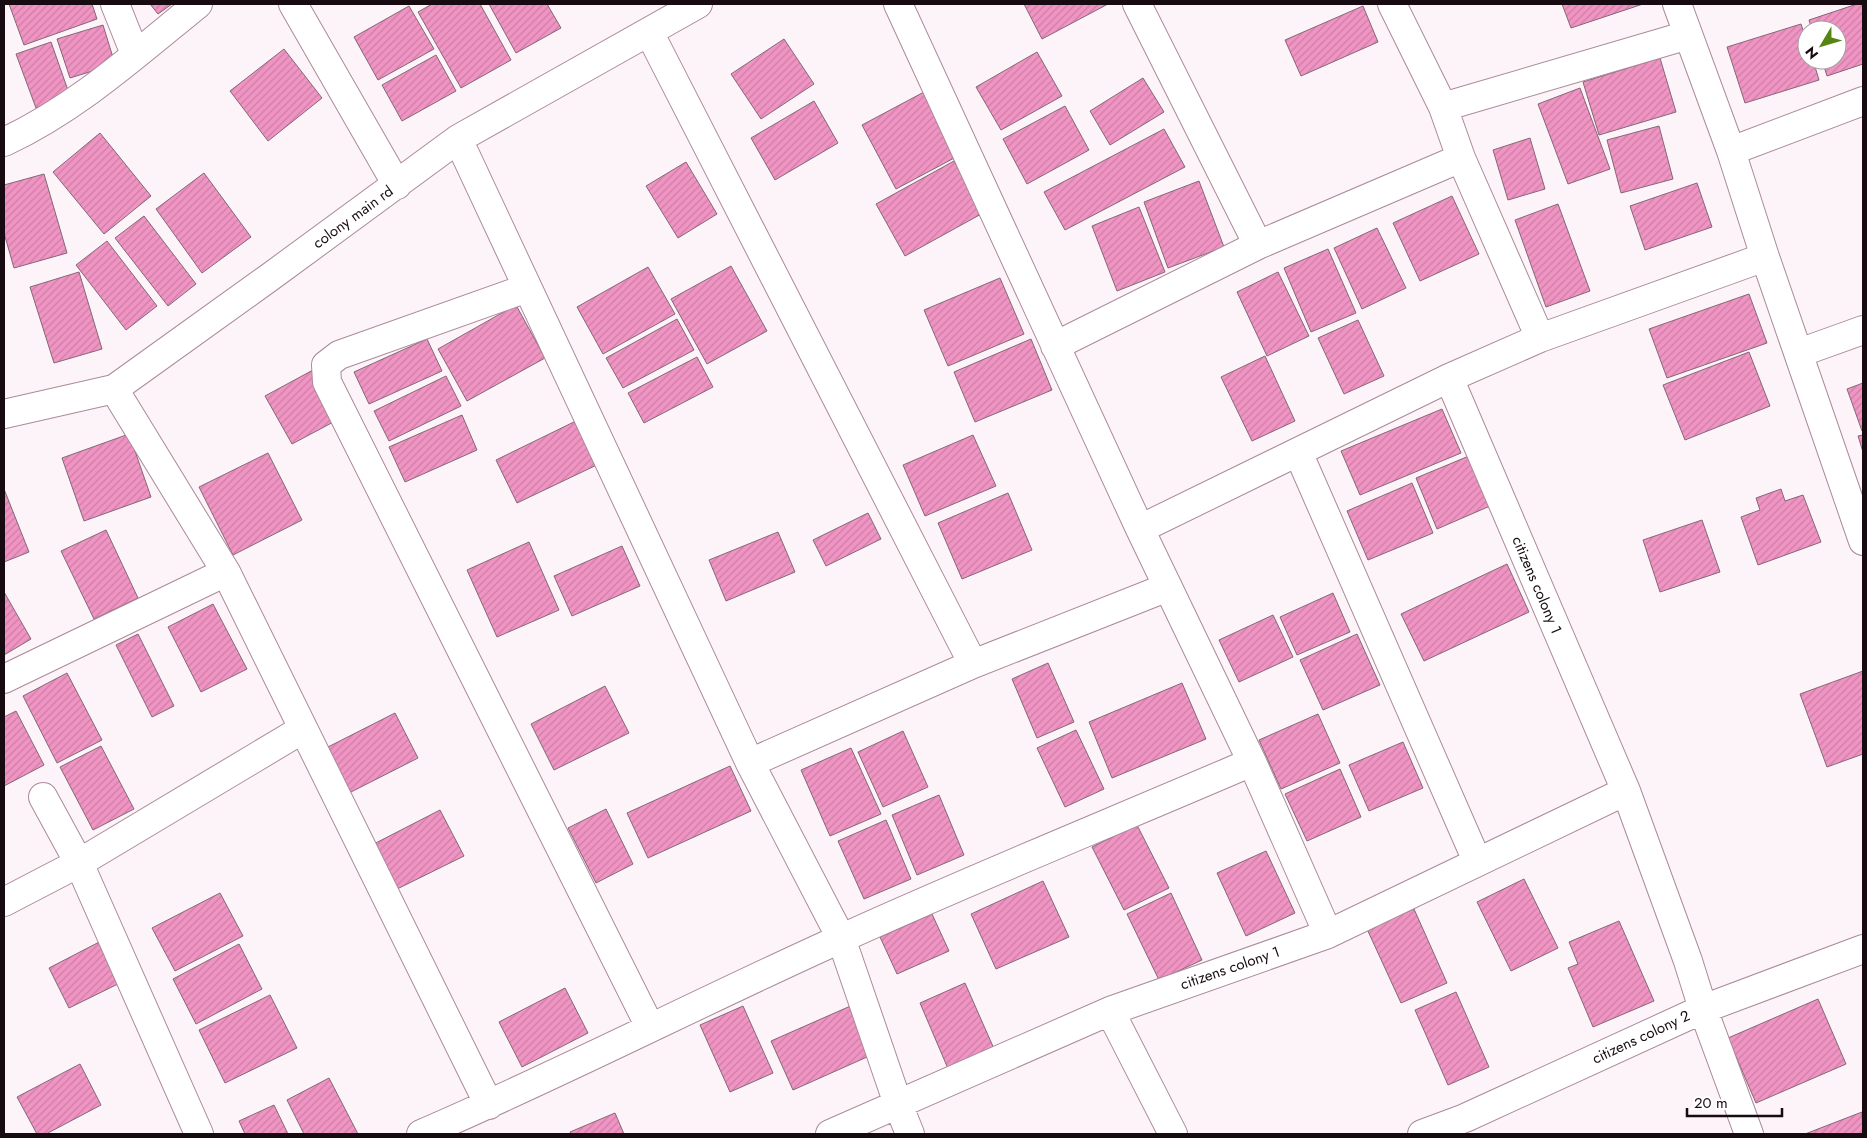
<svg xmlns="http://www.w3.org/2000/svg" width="1867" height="1138" font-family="Jost,sans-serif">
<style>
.building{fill:url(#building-hatch);stroke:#856775}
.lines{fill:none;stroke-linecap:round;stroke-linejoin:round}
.street-casing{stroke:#ab8a9a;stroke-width:30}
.street{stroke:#fff;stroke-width:28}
.labels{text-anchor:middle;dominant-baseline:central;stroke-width:4;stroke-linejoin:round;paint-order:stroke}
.street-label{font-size:15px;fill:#170b11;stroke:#fff}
</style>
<defs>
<pattern id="building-hatch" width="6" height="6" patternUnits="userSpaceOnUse" patternTransform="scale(1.25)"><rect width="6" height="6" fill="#f094c3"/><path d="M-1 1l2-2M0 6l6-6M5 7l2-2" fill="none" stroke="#cd7ea6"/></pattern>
</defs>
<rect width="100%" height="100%" fill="#fcf4f8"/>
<path class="building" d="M9 4H92L97 19 24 45Z
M150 4H172L158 14Z
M432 4H480L511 60 461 88 418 12Z
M489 4H547L561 28 516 53Z
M1024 4H1108L1042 39Z
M1562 4H1643L1571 28Z
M1857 4H1863V64L1827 76 1822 60H1837V30H1812L1809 20Z
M409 6 434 49 378 80 354 37Z
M1363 6 1378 42 1301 76 1285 40Z
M1801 24 1807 42V60H1813L1819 80 1745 103 1727 47Z
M103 25 115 64 70 78 57 39Z
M784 39 814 84 761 119 731 74Z
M51 42 70 96 36 108 16 54Z
M284 49 322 98 268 141 230 91Z
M1037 52 1062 96 1001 130 976 87Z
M436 55 456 91 402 121 382 85Z
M1660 58 1676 112 1599 135 1583 82Z
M1143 78 1164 112 1110 145 1090 111Z
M1580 88 1610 169 1568 184 1538 104Z
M924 92 958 156 896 189 862 125Z
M814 101 838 143 775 180 751 138Z
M1065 106 1089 150 1027 184 1003 139Z
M1659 126 1673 179 1621 193 1607 140Z
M1164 129 1185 167 1065 230 1044 192Z
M100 133 151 196 104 234 53 172Z
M1530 138 1545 189 1508 200 1493 150Z
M954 161 983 213 905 256 876 204Z
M686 162 717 214 678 238 646 186Z
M204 173 251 237 202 273 156 209Z
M44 174 67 253 14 268 4 233V185Z
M1199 181 1224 247 1168 268 1144 202Z
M1697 183 1712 227 1645 250 1630 206Z
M1452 196 1479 254 1420 281 1393 223Z
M1558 204 1590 291 1546 307 1515 220Z
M1139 207 1165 272 1117 291 1092 226Z
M144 216 196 284 168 306 115 238Z
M1377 228 1406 288 1362 309 1334 248Z
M107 241 157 306 126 330 76 265Z
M1328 249 1356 313 1311 332 1284 268Z
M731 266 767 331 707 364 671 299Z
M648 267 675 314 603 354 577 307Z
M79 272 102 349 54 363 30 287Z
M1278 272 1309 336 1267 356 1237 292Z
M1000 278 1024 334 948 366 924 310Z
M1749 294 1767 343 1667 378 1649 329Z
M516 305 545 358 467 401 438 349Z
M677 319 694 350 623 388 606 358Z
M1358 320 1384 376 1344 394 1318 338Z
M427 339 442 371 369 404 354 372Z
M1031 339 1052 390 975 422 954 372Z
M1749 352 1770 406 1685 440 1663 385Z
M1265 356 1295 421 1252 441 1221 377Z
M697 357 713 387 644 423 628 393Z
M313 370 339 419 292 444 265 396Z
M446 376 461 406 389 441 374 411Z
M1863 383V430L1862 431 1847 389Z
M1442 409 1461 453 1360 495 1341 451Z
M462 415 477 450 405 482 389 447Z
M582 418 603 462 517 503 496 460Z
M129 434 151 497 84 521 62 458Z
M973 435 996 486 925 516 903 465Z
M1863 435V452L1858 436Z
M268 453 302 520 233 555 199 487Z
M1469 456 1490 506 1437 529 1416 478Z
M1412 483 1433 533 1368 560 1347 511Z
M4 489 29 552 4 562Z
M1781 489 1785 501 1803 495 1821 542 1758 565 1741 517 1760 510 1756 498Z
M1008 493 1032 550 962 579 938 523Z
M868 513 881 539 826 566 813 540Z
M1702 520 1720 572 1660 592 1643 540Z
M106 530 138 598 94 619 61 551Z
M778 532 795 572 726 601 709 560Z
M529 542 559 610 497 637 467 570Z
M622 546 640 586 572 616 554 576Z
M1507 564 1529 612 1424 661 1401 614Z
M4 592 31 639 4 655Z
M1333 593 1350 632 1297 655 1280 617Z
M213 604 247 669 201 692 168 627Z
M1273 615 1293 657 1239 682 1219 640Z
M138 634 174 706 152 717 116 645Z
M1357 634 1380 685 1323 710 1300 660Z
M1048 663 1074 722 1037 738 1012 679Z
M1863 671V754L1827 767 1800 694Z
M67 673 102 740 57 763 23 696Z
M1182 683 1206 739 1112 778 1089 722Z
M605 686 629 733 554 770 531 724Z
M16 711 44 765 4 786V717Z
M395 713 418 758 349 793 326 748Z
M1318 714 1340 763 1281 789 1259 740Z
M1076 730 1104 789 1065 807 1037 748Z
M903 731 928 787 883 807 858 752Z
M1403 742 1423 788 1369 811 1349 765Z
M101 746 134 809 93 830 60 767Z
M851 748 881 814 830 836 801 770Z
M730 766 751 811 648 858 627 813Z
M1340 769 1361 817 1307 841 1285 794Z
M939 795 964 855 917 875 892 815Z
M606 809 633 864 596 883 568 828Z
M440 810 464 856 391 892 368 847Z
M886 820 911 879 864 899 838 841Z
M1137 825 1169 888 1124 910 1092 847Z
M1266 851 1295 913 1246 936 1217 873Z
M1524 879 1558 948 1511 971 1477 902Z
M1043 881 1069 937 996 969 971 914Z
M220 893 243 936 175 971 152 928Z
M1171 893 1202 960 1159 980 1127 914Z
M1414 909 1447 983 1401 1003 1367 929Z
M932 914 949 951 897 974 880 937Z
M1619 921 1654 1001 1593 1027 1568 968 1578 964 1569 942Z
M105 939 126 980 69 1008 49 968Z
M239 944 262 989 196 1024 173 979Z
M965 983 995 1051 949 1071 920 1003Z
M565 988 588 1033 522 1067 499 1022Z
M1456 992 1489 1067 1448 1085 1415 1010Z
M270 995 297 1048 225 1083 199 1030Z
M1818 999 1846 1064 1756 1103 1728 1038Z
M855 1004 876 1053 793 1090 771 1041Z
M743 1006 773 1073 730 1092 700 1025Z
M80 1064 101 1105 46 1134H37L17 1097Z
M329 1078 358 1134H304L287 1100Z
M274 1105 288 1134H245L239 1121Z
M1862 1112 1863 1134H1805Z
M615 1113 624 1134H571L570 1132Z"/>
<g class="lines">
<defs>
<path id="street" d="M115 4 135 54
M293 4 397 185
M898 4 1140 529 1252 762 1328 934
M1137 4 1258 245
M1392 4 1443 107 1461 158 1540 338
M649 32 973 664
M1443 107 1688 35
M458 139 750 763 841 938 898 1104 910 1134
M4 142C77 108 136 54 198 4
M1731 151 1863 101
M1765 257 1863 541
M527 288 339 355 326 365 327 382 650 1027
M1055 346 1258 245 1461 158
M1799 353 1863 330
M1449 378 1626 791 1688 961 1703 1009 1749 1134
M114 389 226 572 489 1105
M4 414 114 389 270 277 458 139 698 4
M1298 452 1477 861
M1140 529 1449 378 1540 338 1765 257 1731 151 1677 4
M4 679 226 572
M750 763 973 664 1168 587
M43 797 79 863 199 1134
M4 902 79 863 303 729
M1110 1011 1173 1134
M421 1134C563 1073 700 1002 840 939 976 877 1115 821 1252 762
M830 1134 1110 1011 1328 934 1626 791
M1422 1134 1465 1118 1703 1009 1863 949"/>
</defs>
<use href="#street" class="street-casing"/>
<use href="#street" class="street"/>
</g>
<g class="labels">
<g class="street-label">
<text transform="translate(353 217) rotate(-36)">colony main rd</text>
<text transform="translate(1537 585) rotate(67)">citizens colony 1</text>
<text transform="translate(1230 968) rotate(-19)">citizens colony 1</text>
<text transform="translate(1641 1037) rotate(-25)">citizens colony 2</text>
</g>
</g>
<rect width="1867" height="1138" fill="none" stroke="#170b11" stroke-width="10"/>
<g transform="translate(1822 45) rotate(232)"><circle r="24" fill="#ffffff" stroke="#a29da0"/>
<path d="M0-4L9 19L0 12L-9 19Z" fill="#568413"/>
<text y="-8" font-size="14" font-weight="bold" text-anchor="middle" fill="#170b11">N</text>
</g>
<path d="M1687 1108v8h95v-8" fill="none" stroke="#170b11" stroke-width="2.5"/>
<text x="1694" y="1108" font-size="15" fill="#170b11" stroke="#ffffff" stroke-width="4" paint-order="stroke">20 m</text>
</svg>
